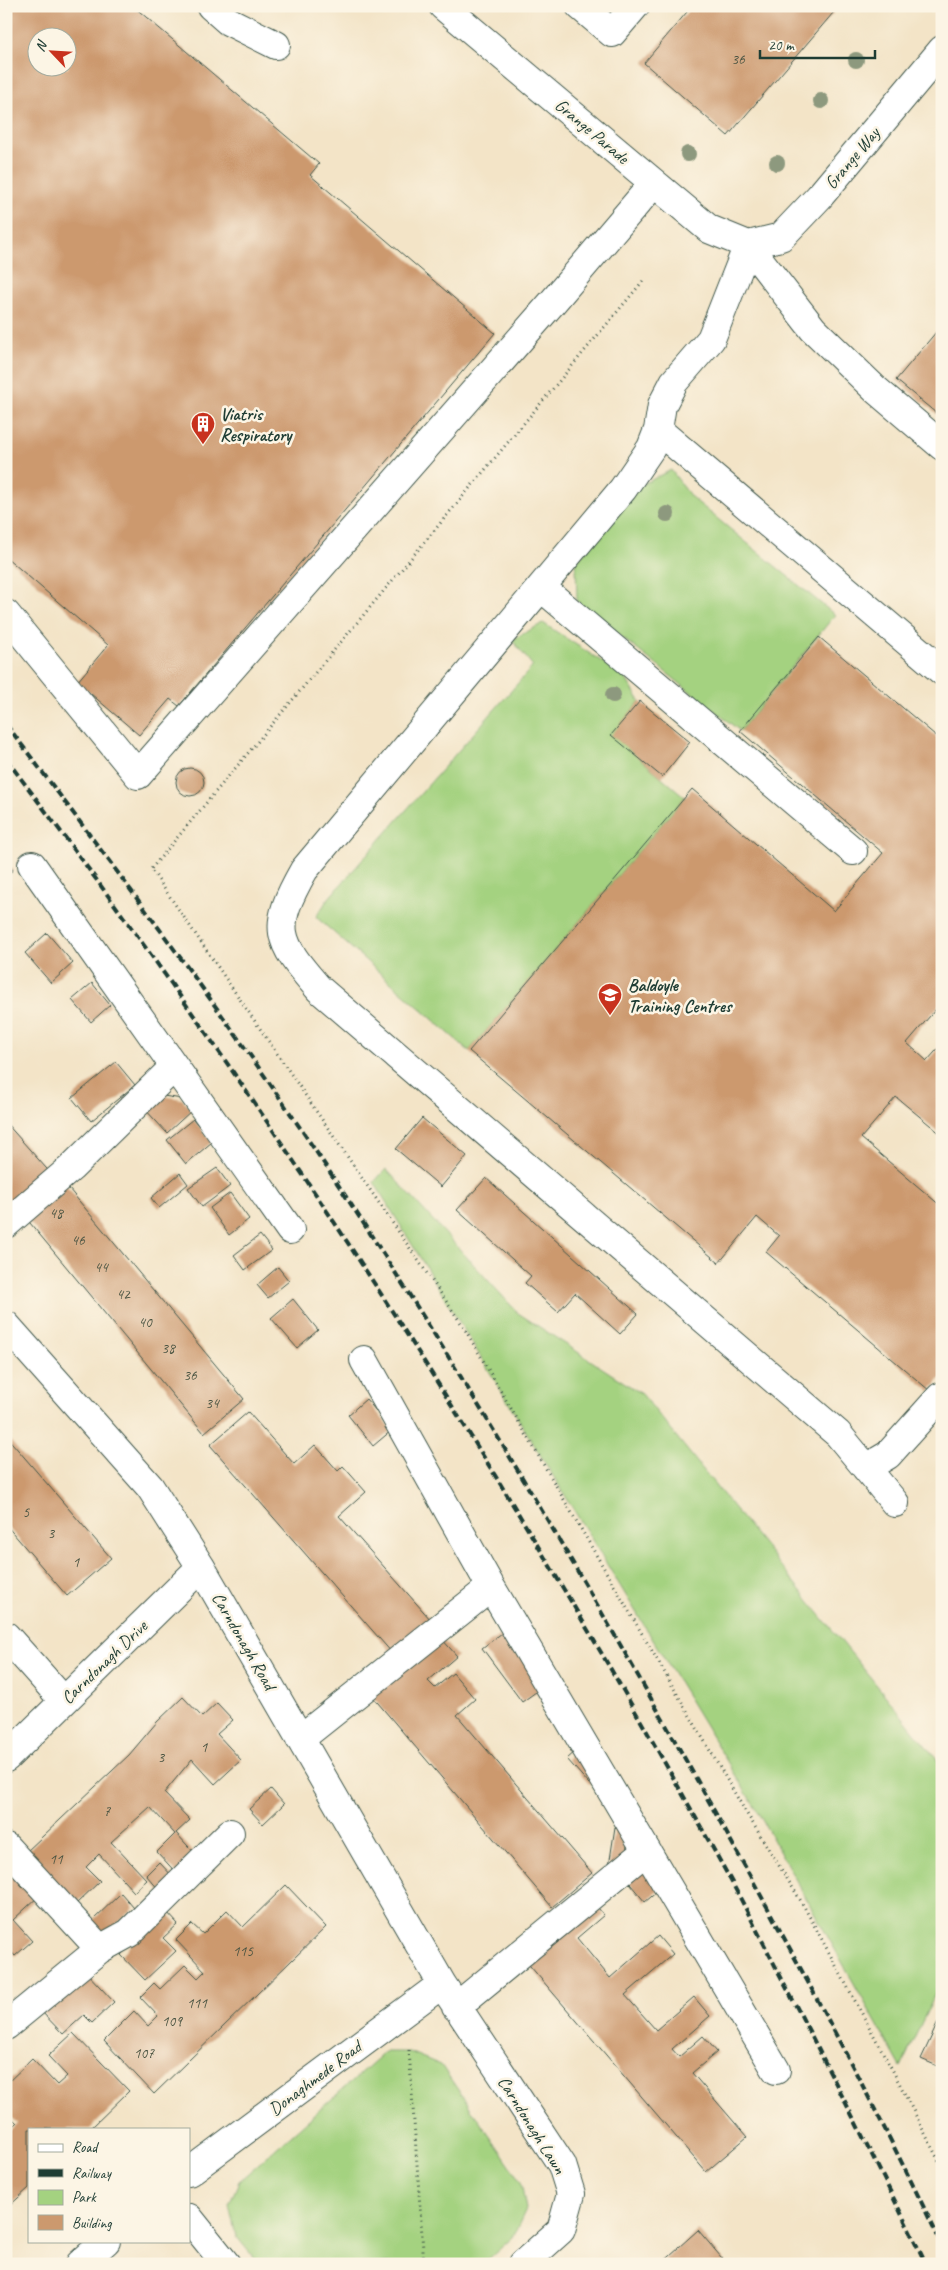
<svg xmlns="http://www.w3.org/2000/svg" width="948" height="2270" font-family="Caveat,sans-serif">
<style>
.green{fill:#a4d280;stroke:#62885a}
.building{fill:#cc996e;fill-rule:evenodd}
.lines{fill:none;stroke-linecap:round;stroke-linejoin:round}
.minor-casing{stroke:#3f564a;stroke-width:30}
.path{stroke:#3f564a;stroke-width:3;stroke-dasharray:1 4;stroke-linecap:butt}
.minor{stroke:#fff;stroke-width:28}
.rail{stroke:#1f3d34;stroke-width:4;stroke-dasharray:8 4;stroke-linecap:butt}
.tree{fill:#8d997e}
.labels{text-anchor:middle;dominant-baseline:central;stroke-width:5;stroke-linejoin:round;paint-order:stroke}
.number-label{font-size:15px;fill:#4a5442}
.street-label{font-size:18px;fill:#1f3d34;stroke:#fcf5e5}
.poi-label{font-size:18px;font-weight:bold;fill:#1f3d34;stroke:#fcf5e5;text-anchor:start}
</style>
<rect width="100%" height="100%" fill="#fcf5e5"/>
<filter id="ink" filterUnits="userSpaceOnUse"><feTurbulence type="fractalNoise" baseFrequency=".02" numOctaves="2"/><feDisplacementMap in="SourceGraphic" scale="10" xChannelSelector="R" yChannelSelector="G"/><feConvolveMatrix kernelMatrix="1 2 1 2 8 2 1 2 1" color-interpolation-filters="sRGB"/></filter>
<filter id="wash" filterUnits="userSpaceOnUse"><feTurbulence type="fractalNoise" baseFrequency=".0096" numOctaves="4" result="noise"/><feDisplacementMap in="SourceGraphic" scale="20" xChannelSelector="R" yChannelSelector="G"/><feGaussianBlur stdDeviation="1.12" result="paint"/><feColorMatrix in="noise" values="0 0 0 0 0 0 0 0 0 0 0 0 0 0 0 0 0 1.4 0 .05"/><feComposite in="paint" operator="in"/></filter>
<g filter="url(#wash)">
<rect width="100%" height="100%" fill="#f3e4c7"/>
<path class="green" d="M671 470 691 497 835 615 740 731 577 602 576 562 641 485Z
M543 623 624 676 640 701 612 735 685 797 469 1051 316 917 328 899 533 666 512 640Z
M386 1169 518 1313 642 1394 942 1766V1979L901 2067 756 1809 374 1182Z
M385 2052H409L441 2065 521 2182 526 2209 513 2237 483 2264H259L236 2236 229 2205 239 2181Z"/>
<g id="blocks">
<path class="building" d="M6 6H133L319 164 310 175 495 333 179 706 170 699 139 735 77 682 108 645 6 557ZM38 38H68V68H38Z
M692 6H839L728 136 644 63Z
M942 325V418L896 380Z
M819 637 942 741V1002L907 1043 927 1061 942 1044V1135L896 1097 861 1138 942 1207V1377L930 1391 766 1252 779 1236 757 1217 719 1263 469 1051 692 789 834 911 883 853 740 731Z
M640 701 690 742 662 777 611 735Z
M176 782a14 14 0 1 1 28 0a14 14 0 1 1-28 0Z
M6 862 13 870 6 876Z
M47 933 73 963 51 983 25 953Z
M92 983 110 1005 91 1022 72 1000Z
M116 1062 135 1085 91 1121 72 1098Z
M157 1095 182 1099 192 1110 167 1133 143 1107Z
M422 1118 467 1156 441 1187 396 1149Z
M193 1119 212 1142 186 1164 167 1140Z
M6 1123 54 1177 15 1211 6 1201Z
M217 1168 230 1186 202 1207 188 1188Z
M180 1173 188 1184 159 1208 151 1198Z
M486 1178 638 1314 620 1334 575 1293 558 1312 525 1283 531 1276 457 1210Z
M64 1183 244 1399 204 1433 25 1217Z
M230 1193 249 1219 229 1235 210 1208Z
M260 1235 272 1250 245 1270 234 1255Z
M278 1267 289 1281 268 1298 257 1285Z
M293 1299 318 1330 297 1348 271 1318Z
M366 1399 392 1430 373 1446 348 1415Z
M248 1412 294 1464 315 1445 338 1471 343 1466 366 1492 339 1516 431 1620 393 1654 210 1445Z
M6 1436 111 1558 67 1596 6 1525Z
M506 1630 547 1684 522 1702 482 1648Z
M441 1638 457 1656 428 1681 435 1688 453 1673 475 1699 457 1715 592 1873 552 1907 372 1696Z
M183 1697 202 1717 217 1703 233 1720 217 1734 241 1760 215 1784 192 1759 164 1793 190 1820 176 1833 200 1859 180 1877 157 1852 175 1834 150 1807 111 1842 147 1880 134 1892 99 1854 86 1867 100 1881 76 1904 26 1852 129 1755 157 1722Z
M577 1750 598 1776 589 1784 567 1759Z
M271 1789 284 1804 263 1824 249 1809Z
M615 1827 630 1830 623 1868 609 1866Z
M640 1858 664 1886 645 1902 621 1873Z
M6 1860 39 1896 13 1920 32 1941 15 1956 6 1946Z
M159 1862 175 1879 161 1892 146 1875Z
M286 1885 326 1927 154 2094 104 2041 134 2011 148 2026 158 2016 140 1997 154 1983 160 1989 185 1965 198 1978 205 1971 176 1940 192 1924 203 1934 227 1910 243 1927Z
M121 1893 134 1908 105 1936 92 1921Z
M592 1901 604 1915 577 1938 610 1978 658 1936 673 1954 625 1995 656 2030 694 1997 710 2016 672 2049 679 2057 703 2036 717 2052 692 2073 747 2137 706 2172 524 1959Z
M166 1911 178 1924 163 1938 176 1951 145 1980 121 1955Z
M86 1972 114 2002 92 2023 84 2015 63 2034 39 2009Z
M942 2014V2068L921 2059Z
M73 2033 129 2091 90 2129H29V2188L6 2209V2134L17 2123 6 2112V2084L32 2059 57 2085 67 2076 48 2056Z
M698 2230 727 2264H660Z"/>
</g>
</g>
<g filter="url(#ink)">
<use href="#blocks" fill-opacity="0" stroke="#3f564a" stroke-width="1"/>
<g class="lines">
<defs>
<path id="minor" d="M211 6 228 21 276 45
M443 6 709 229 748 245 813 329 875 389 942 446
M580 6 612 33 635 6
M748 245 711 339 674 382 662 405 658 430 651 448 623 489 304 870C271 928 276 940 319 989L838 1434 895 1503
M748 245 781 237 819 197 942 50
M658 430 942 671
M542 588 853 851
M6 614 138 775 551 304 654 183
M32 865 290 1230
M6 1224 71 1168 174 1067
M6 1325 150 1487 201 1567 442 1984 562 2165 571 2194 561 2230 523 2264
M364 1360 491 1587 776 2070
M866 1468 888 1455 940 1397
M6 1636 64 1701
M300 1739 491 1587
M6 1758 201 1567
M6 1847 100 1949
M456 2007 646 1851
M6 2026 100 1949 129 1933 230 1833
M189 2172 442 1984
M189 2218 226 2264
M80 2264 106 2241"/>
</defs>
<use href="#minor" class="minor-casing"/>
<path class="path" d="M643 281 151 869 463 1326 744 1809 801 1901 893 2071 942 2167
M409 2050 424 2264"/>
<use href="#minor" class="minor"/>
<path class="rail" d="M6 724C109 860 212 997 307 1138 453 1355 585 1579 712 1807 792 1951 871 2096 942 2245
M6 759C272 1107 507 1478 720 1861 746 1907 769 1955 794 2002 839 2089 883 2176 926 2264"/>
</g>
<g class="tree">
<circle cx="856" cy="60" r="8"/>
<circle cx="821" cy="101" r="8"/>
<circle cx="688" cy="154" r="8"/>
<circle cx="777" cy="163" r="8"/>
<circle cx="667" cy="514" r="8"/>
<circle cx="613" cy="695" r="8"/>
</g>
</g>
<defs>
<symbol id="building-pin" viewBox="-11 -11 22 30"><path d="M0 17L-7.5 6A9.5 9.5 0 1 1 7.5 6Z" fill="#c8321e" stroke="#fcf5e5"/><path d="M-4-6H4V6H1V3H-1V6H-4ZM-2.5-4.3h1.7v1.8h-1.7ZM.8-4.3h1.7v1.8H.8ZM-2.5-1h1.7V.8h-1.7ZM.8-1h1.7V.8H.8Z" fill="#fff"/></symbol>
<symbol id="university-pin" viewBox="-11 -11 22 30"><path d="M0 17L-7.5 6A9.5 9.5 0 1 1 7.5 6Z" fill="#c8321e" stroke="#fcf5e5"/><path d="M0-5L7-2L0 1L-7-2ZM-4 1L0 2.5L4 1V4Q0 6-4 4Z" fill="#fff"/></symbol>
</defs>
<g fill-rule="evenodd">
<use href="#building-pin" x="189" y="410" width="28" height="38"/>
<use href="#university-pin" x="596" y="981" width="28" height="38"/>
</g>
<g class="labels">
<g class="number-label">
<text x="738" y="59">36</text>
<text x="56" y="1213">48</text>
<text x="78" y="1240">46</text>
<text x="101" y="1267">44</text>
<text x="123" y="1294">42</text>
<text x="145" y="1322">40</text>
<text x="168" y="1348">38</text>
<text x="190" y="1375">36</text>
<text x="212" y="1403">34</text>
<text x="26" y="1512">5</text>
<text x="51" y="1533">3</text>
<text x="76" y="1562">1</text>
<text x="204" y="1747">1</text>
<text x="161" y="1757">3</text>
<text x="107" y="1811">7</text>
<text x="56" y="1859">11</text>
<text x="243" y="1951">115</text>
<text x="197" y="2003">111</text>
<text x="172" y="2021">109</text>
<text x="144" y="2053">107</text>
</g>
<g class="street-label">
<text transform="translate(592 131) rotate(40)">Grange Parade</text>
<text transform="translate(852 158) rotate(-50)">Grange Way</text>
<text transform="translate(244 1641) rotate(60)">Carndonagh Road</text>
<text transform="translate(104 1662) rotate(-44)">Carndonagh Drive</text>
<text transform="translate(315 2078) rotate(-37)">Donaghmede Road</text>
<text transform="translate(532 2125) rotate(58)">Carndonagh Lawn</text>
</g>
<g class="poi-label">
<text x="220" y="414">Viatris<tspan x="220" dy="21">Respiratory</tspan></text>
<text x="628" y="985">Baldoyle<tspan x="628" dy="21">Training Centres</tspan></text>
</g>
</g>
<rect width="948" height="2270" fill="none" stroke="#fcf5e5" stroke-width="25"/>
<rect x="28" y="2128" width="162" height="115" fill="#fcf5e5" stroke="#a4ab9e"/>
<rect x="38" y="2144" width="25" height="8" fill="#ffffff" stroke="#a4ab9e"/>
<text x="72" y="2152" font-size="15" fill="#1f3d34">Road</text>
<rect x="38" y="2169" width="25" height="8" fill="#1f3d34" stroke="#a4ab9e"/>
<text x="72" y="2178" font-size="15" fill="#1f3d34">Railway</text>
<rect x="38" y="2190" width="25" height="15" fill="#a4d280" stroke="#a4ab9e"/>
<text x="72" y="2202" font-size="15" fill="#1f3d34">Park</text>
<rect x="38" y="2215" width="25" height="15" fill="#cc996e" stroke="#a4ab9e"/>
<text x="72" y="2228" font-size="15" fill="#1f3d34">Building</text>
<g transform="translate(52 52) rotate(295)"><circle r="24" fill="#fcf5e5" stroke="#a4ab9e"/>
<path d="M0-4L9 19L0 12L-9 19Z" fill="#c8321e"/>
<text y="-8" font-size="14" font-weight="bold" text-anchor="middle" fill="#1f3d34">N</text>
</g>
<path d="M760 50v8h115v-8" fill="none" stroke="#1f3d34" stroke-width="2.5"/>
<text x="768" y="50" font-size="15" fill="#1f3d34" stroke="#fcf5e5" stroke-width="4" paint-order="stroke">20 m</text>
</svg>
